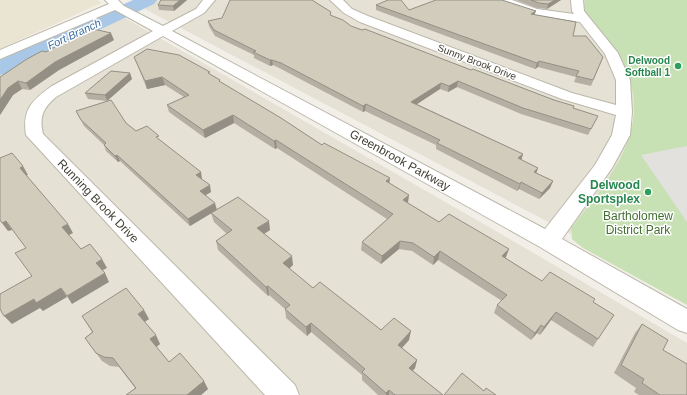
<svg xmlns="http://www.w3.org/2000/svg" width="687" height="395" font-family="Arial,sans-serif">
<style>
.residential{fill:#e5e1d5}
.education{fill:#e9e5d2}
.green{fill:#c8e1b4}
.parking{fill:#e3e1de}
.lines{fill:none;stroke-linecap:round;stroke-linejoin:round}
.river{fill:#a9c8e8;fill-rule:evenodd}
.minor-casing{stroke:#bcb7aa;stroke-width:2}
.minor{fill:#fff;fill-rule:evenodd}
.wall{fill:#b5afa3}
.shaded-wall{fill:#938f84}
.building{fill:#d2ccbd;stroke:#938f84}
.leisure-dot{fill:#2e9e5b;stroke:#fff;stroke-width:1.5}
.labels{text-anchor:middle;dominant-baseline:central;stroke-width:3;stroke-linejoin:round;paint-order:stroke}
.far-leisure-label{font-size:10px;font-weight:bold;fill:#27864d;stroke:#fff;text-anchor:end}
.far-street-label{font-size:10px;fill:#434036;stroke:#fff}
.far-water-label{font-size:11px;font-style:italic;fill:#3c6da3;stroke:#fff}
.street-label{font-size:12px;fill:#434036;stroke:#fff}
.leisure-label{font-size:12px;font-weight:bold;fill:#27864d;stroke:#fff;text-anchor:end}
.park-label{font-size:12px;fill:#426e30;stroke:#fff}
</style>
<rect width="100%" height="100%" fill="#f1efe7"/>
<path class="residential" d="M154 0H585L586 13 609 42 628 74 632 85 634 107 629 140 614 170 603 189 571 228V234L145 9Z
M123 17 508 238 687 343V395H0V75Z"/>
<path class="education" d="M0 0H98L101 3 0 49Z"/>
<path class="green" d="M585 0H687V305L583 248 572 239 571 228C621 166 665 110 605 36 597 25 581 15 585 0Z"/>
<path class="parking" d="M687 146V222L641 155Z"/>
<g class="lines">
<path class="river" d="M133 0H157L154 4 8 73 0 75V60Z"/>
<defs>
<path id="minor" d="M105 0H118L124 6 163 26 196 9 203 0H215L204 13 172 31 545 229 595 165 612 135 616 115 562 99 360 22 344 13 330 0H343L352 9 368 16 572 93 616 105V80L605 54 580 22 535 15 497 2 495 0H512L537 9 574 14 572 11 571 0H583L584 11 618 53 630 80 632 112 630 135 612 168 562 239 687 309V333L678 330 540 247 163 36 56 97C43 108 39 117 43 134L295 385 299 395H265L26 135C22 110 32 100 52 86L153 31 115 10 0 59V50L109 4Z"/>
</defs>
<use href="#minor" class="minor-casing"/>
<use href="#minor" class="minor"/>
</g>
<path class="wall" d="M161 0H187L174 11 159 10 158 5Z
M516 0H561L547 9 537 8Z
M376 5 409 10 535 15 573 36 603 57 591 86 574 82 576 77 538 67 535 69 376 10Z
M331 16 351 26 554 100 574 106 573 109 595 122 588 135 521 114 457 87 448 92 440 89 417 104 523 154 521 160 536 173 553 181 550 188 539 199 519 189 517 191 436 149V145L365 111 363 112 281 69 273 65 270 66 254 58V55L215 36 209 26 208 21 222 18Z
M114 40 59 70 30 90 22 89 13 95 0 115V77L46 52Z
M134 57 211 75 220 80V82L322 145 389 183 408 203 439 222 506 257 505 258 542 281 593 302 598 339 593 347 551 320 540 335 537 333 531 340 494 313 497 305 502 301 438 260 433 265 412 251 399 249 381 264 361 250 362 242 387 219 277 148 275 149 234 123 205 138 169 112 167 105 184 97 165 85 147 89 137 64Z
M130 73 132 79 107 101 126 123 136 131 160 140 202 179 211 192 206 195 217 210 270 230 264 234 293 265 289 269 313 288 381 330 409 340 402 348 417 360 415 368 413 371 443 395H378L362 380V375L311 332 307 336 286 318 285 309 269 295 268 296 218 250 216 241 227 234 214 222 211 213 190 226 120 161 118 162 106 151 104 145 84 126 76 111 107 101 88 99 85 93Z
M82 316 149 319 144 322 160 344 156 347 169 362 208 389 201 395H126L135 388 119 367 110 366 102 361 85 338 92 332Z
M642 324 663 350 687 395H639L634 392 636 388 614 373 635 333Z"/>
<path class="shaded-wall" d="M180 0H187L174 11 173 6Z
M555 0H561L547 9 548 4Z
M536 11 534 16 531 14Z
M111 33 114 40 59 70 30 90 26 83 55 62Z
M270 60H272L273 65 270 66Z
M539 61 538 67 535 69 537 63Z
M130 73 132 79 107 101 105 95Z
M162 77 165 85 147 89 145 81Z
M18 81 22 89 13 95 0 115V100L8 88Z
M458 81 457 87 448 92 449 86Z
M441 83 440 89 411 108V102Z
M366 104 365 111 363 112V106Z
M233 115 234 123 205 138 203 130Z
M276 140 277 148 275 149 274 141Z
M523 154 521 161 518 158Z
M117 155 120 161 118 162 115 156Z
M23 166 28 175 25 176 20 168Z
M538 168 536 174 534 172Z
M201 172 202 179 198 181 196 175Z
M390 178 389 186 386 181Z
M553 181 550 188 539 199 542 193Z
M521 182 519 189 517 191 520 184Z
M210 185 211 192 202 197 200 191Z
M409 195 408 203 403 200Z
M215 203 217 210 190 226 188 219Z
M6 221 12 230 8 231 2 223Z
M269 221 270 230 259 237 257 228Z
M68 224 73 233 67 236 62 227Z
M400 241 399 249 381 264 382 256Z
M509 249 506 257 499 264 502 256Z
M440 251 438 260 433 265 434 257Z
M292 256 293 265 284 273 283 263Z
M102 259 107 268 101 271 96 263Z
M105 273 109 282 72 304 67 296Z
M268 286 269 295 268 296 266 287Z
M61 288 67 297 43 311 40 308 12 324 4 316 34 299Z
M144 310 149 319 143 323 138 314Z
M556 312 551 320 540 335 544 327Z
M311 323V332L307 336 306 327Z
M541 325 537 333 531 340 535 333Z
M411 331 409 340 397 353 398 345Z
M156 335 160 344 155 348 150 339Z
M417 360 415 368 408 376 409 368Z
M204 381 208 389 201 395H187Z
M389 390V395H386V393Z"/>
<path class="building" d="M161 0H180L173 6 158 5Z
M230 0H312L331 12 330 15 343 20 351 26 362 30 365 29 471 70 473 69 554 100 574 106 573 108 598 116 591 129 523 108 458 81 449 86 441 83 411 102 523 154 518 158 538 168 534 172 553 181 542 193 521 182 520 184 437 143 440 140 366 104 363 106 281 63 272 60H270L253 52 256 51 214 30 208 21 222 18Z
M388 0H401L409 10 436 0H502L536 11 531 14 576 22 573 36H586L603 57 593 80 576 76 579 71 539 61 537 63 376 5Z
M531 0H555L548 4 539 3Z
M89 28 111 33 55 62 26 83 18 81 8 88 0 100V77L27 59 42 51 46 52Z
M147 49 179 55 210 72 208 73 220 80 219 81 281 118 322 145 324 143 390 178 386 181 409 195 403 200 439 222 449 214 509 249 502 256 542 281 550 272 595 299 593 302 614 315 598 339 556 312 544 327 541 325 535 333 497 305 507 295 440 251 434 257 413 243 400 241 382 256 362 242 393 214 276 140 274 141 233 115 203 130 167 105 189 95 162 77 145 81 134 57Z
M111 71 130 73 105 95 85 93Z
M111 100 126 123 136 131 147 126 159 136 156 137 201 172 196 175 210 185 200 191 215 203 188 219 117 155 115 156 104 145 106 143 81 120 76 111Z
M12 153 23 166 20 168 68 224 62 227 81 249 90 244 102 259 96 263 105 273 67 296 61 288 36 303 34 299 4 316 0 309V294L32 276 15 253 26 248 6 221 2 223 0 220V158Z
M238 197 269 221 257 228 292 256 283 263 313 288 320 282 381 330 394 318 411 331 398 345 417 360 409 368 443 395H395L389 390 386 393 362 372 365 369 311 323 306 327 285 309 290 305 268 286 266 287 216 241 232 230 211 213Z
M126 288 144 310 138 314 156 335 150 339 169 362 180 353 204 381 187 395H126L136 388 113 358 104 357 96 353 85 338 93 332 82 316Z
M642 324 668 340 663 350 687 364V395H660L642 383 644 379 621 365Z
M462 373 484 391 486 388 496 395H444Z"/>
<g class="leisure-dot">
<circle cx="678" cy="66" r="4"/>
<circle cx="648" cy="192" r="4"/>
</g>
<g class="labels">
<g class="far-leisure-label">
<text x="670" y="60">Delwood<tspan x="670" dy="12">Softball 1</tspan></text>
</g>
<g class="far-street-label">
<text transform="translate(477 62) rotate(21)">Sunny Brook Drive</text>
</g>
<g class="far-water-label">
<text transform="translate(74 34) rotate(-25)">Fort Branch</text>
</g>
<g class="street-label">
<text transform="translate(400 160) rotate(29)">Greenbrook Parkway</text>
<text transform="translate(98 201) rotate(46)">Running Brook Drive</text>
</g>
<g class="leisure-label">
<text x="640" y="185">Delwood<tspan x="640" dy="14">Sportsplex</tspan></text>
</g>
<g class="park-label">
<text x="638" y="216">Bartholomew<tspan x="638" dy="14">District Park</tspan></text>
</g>
</g>
</svg>
